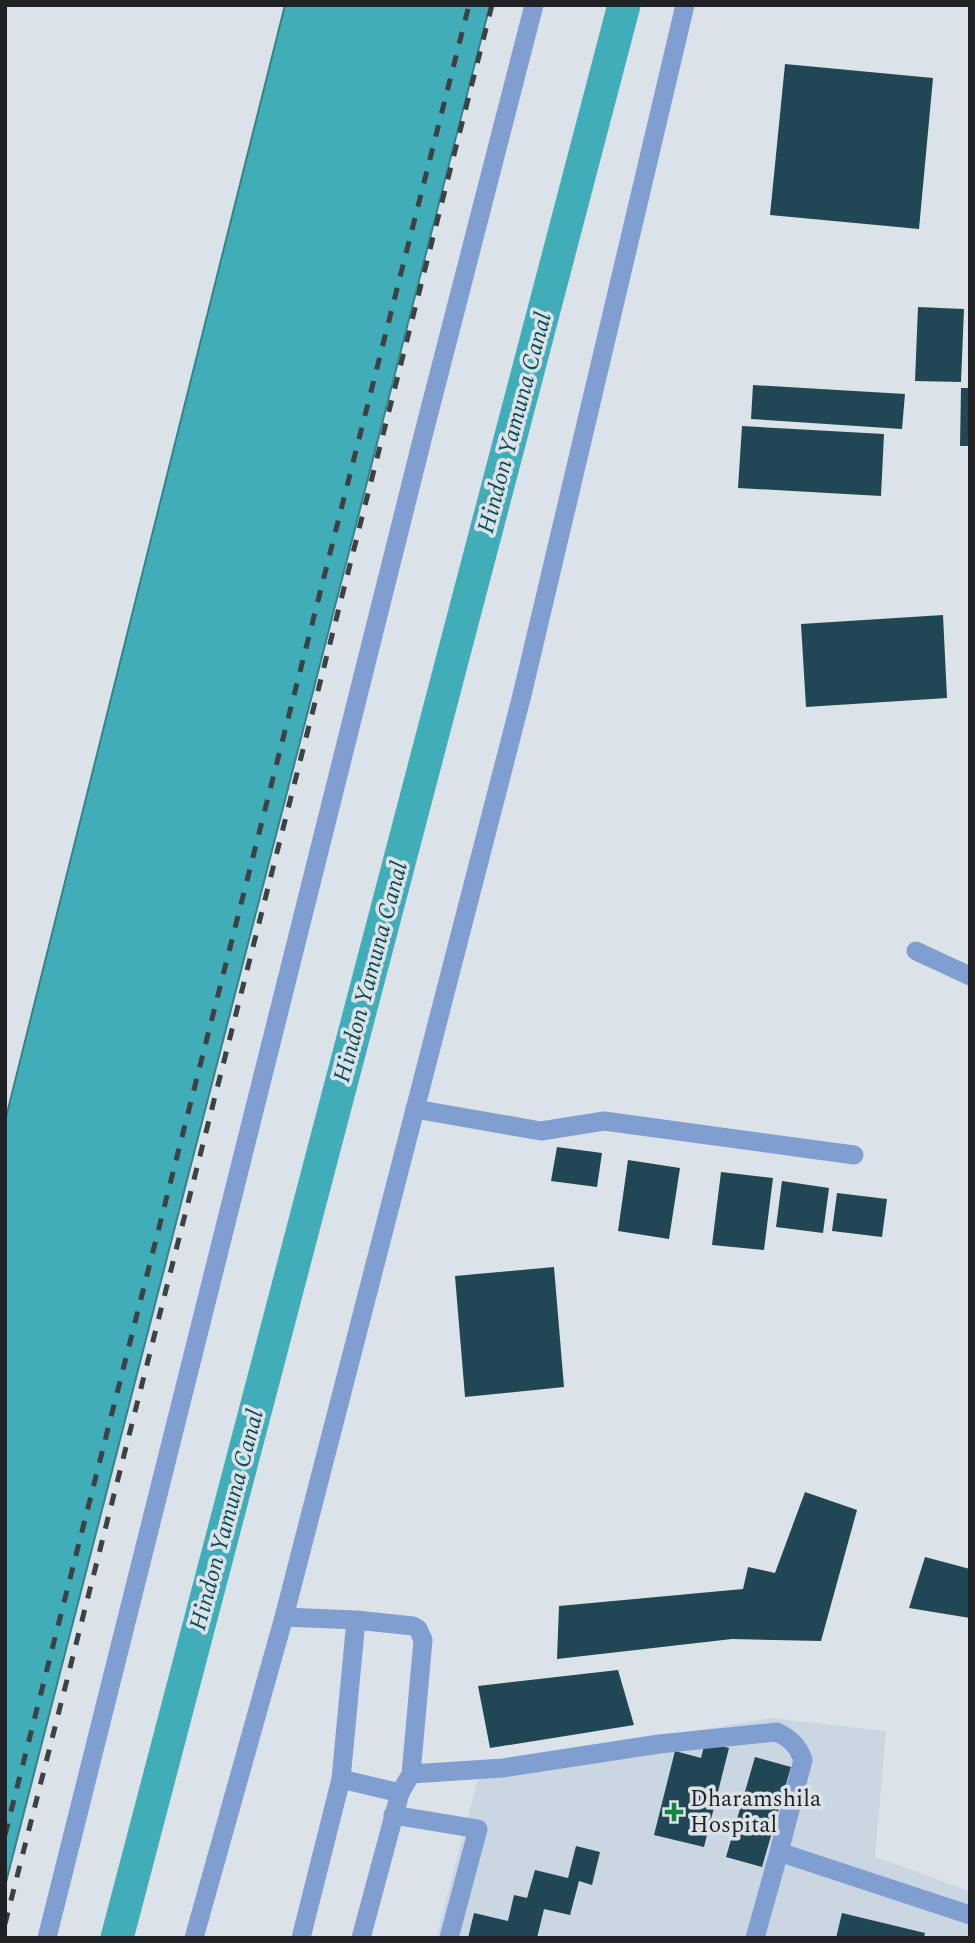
<svg xmlns="http://www.w3.org/2000/svg" width="975" height="1943" font-family="Spectral,serif">
<style>
.built{fill:#cad7e3}
.water{fill:#41adb9;stroke:#37838c;stroke-width:2}
.lines{fill:none;stroke-linecap:round;stroke-linejoin:round}
.canal{stroke:#41adb9;stroke-width:33}
.building{fill:#214755}
.service{stroke:#819ed1;stroke-width:19}
.minor{stroke:#819ed1;stroke-width:19}
.tertiary{stroke:#819ed1;stroke-width:19}
.rail{stroke:#3e4144;stroke-width:5;stroke-dasharray:12 12;stroke-linecap:butt}
.poi-dot{fill:#11863e;stroke:#dbe3e9;stroke-width:2.5}
.labels{text-anchor:middle;dominant-baseline:central;stroke-width:7;stroke-linejoin:round;paint-order:stroke}
.poi-label{font-size:23px;fill:#1f2124;stroke:#dbe3e9;text-anchor:start}
.water-label{font-size:24px;font-style:italic;fill:#0c4c53;stroke:#dbe3e9}
</style>
<rect width="100%" height="100%" fill="#dbe3e9"/>
<path class="built" d="M771 1718 886 1731 875 1857 970 1891V1938H436L481 1767Z"/>
<path class="water" d="M285 5H490L5 1886V1121Z"/>
<g class="lines">
<path class="canal" d="M117 1938 624 5"/>
</g>
<path class="building" d="M785 64 933 78 919 229 770 215Z
M918 307 964 309 961 382 915 381Z
M753 385 905 394 902 429 751 419Z
M961 388H970V446H960Z
M742 426 884 434 881 496 738 488Z
M943 615 947 698 806 707 801 624Z
M557 1147 602 1153 597 1187 551 1181Z
M628 1160 680 1168 669 1239 618 1231Z
M721 1172 773 1178 764 1250 712 1245Z
M782 1181 829 1188 823 1233 776 1227Z
M837 1193 887 1199 882 1237 832 1231Z
M554 1267 564 1387 465 1397 455 1276Z
M805 1492 857 1510 821 1641 732 1639 557 1659 559 1606 743 1589 748 1567 775 1573Z
M925 1557 970 1569V1618L909 1608Z
M618 1670 634 1725 490 1748 478 1686Z
M705 1742 729 1748 704 1847 654 1835 675 1751 701 1758Z
M755 1757 791 1767 762 1867 726 1857Z
M576 1846 600 1852 592 1885 579 1881 570 1915 544 1909 537 1938H468L474 1913 508 1921 514 1895 527 1898 535 1870 568 1878Z
M842 1913 925 1933 924 1938H836Z"/>
<g class="lines">
<path class="service" d="M411 1774 503 1768 659 1744 777 1732C791 1739 798 1746 803 1760L779 1852 970 1915
M393 1815 478 1829 449 1938
M755 1938 779 1852"/>
<path class="minor" d="M916 951 970 976
M415 1109 541 1131 604 1121 854 1155
M284 1617 356 1620
M341 1779 400 1793
M47 1938 423 436 534 5
M301 1938 341 1779 356 1620 413 1626 418 1629 423 1640 411 1774 400 1793 361 1938"/>
<path class="tertiary" d="M194 1938 284 1617 522 695 685 5"/>
<path class="rail" d="M5 1835 469 5
M5 1924 492 5"/>
</g>
<path class="poi-dot" d="M670.5 1801.5h7v7h7v7h-7v7h-7v-7h-7v-7h7z"/>
<g class="labels">
<g class="poi-label">
<text x="690" y="1799">Dharamshila<tspan x="690" dy="26">Hospital</tspan></text>
</g>
<g class="water-label">
<text transform="translate(515 423) rotate(-75)">Hindon Yamuna Canal</text>
<text transform="translate(371 972) rotate(-75)">Hindon Yamuna Canal</text>
<text transform="translate(227 1520) rotate(-75)">Hindon Yamuna Canal</text>
</g>
</g>
<rect width="975" height="1943" fill="none" stroke="#1f2124" stroke-width="14"/>
</svg>
